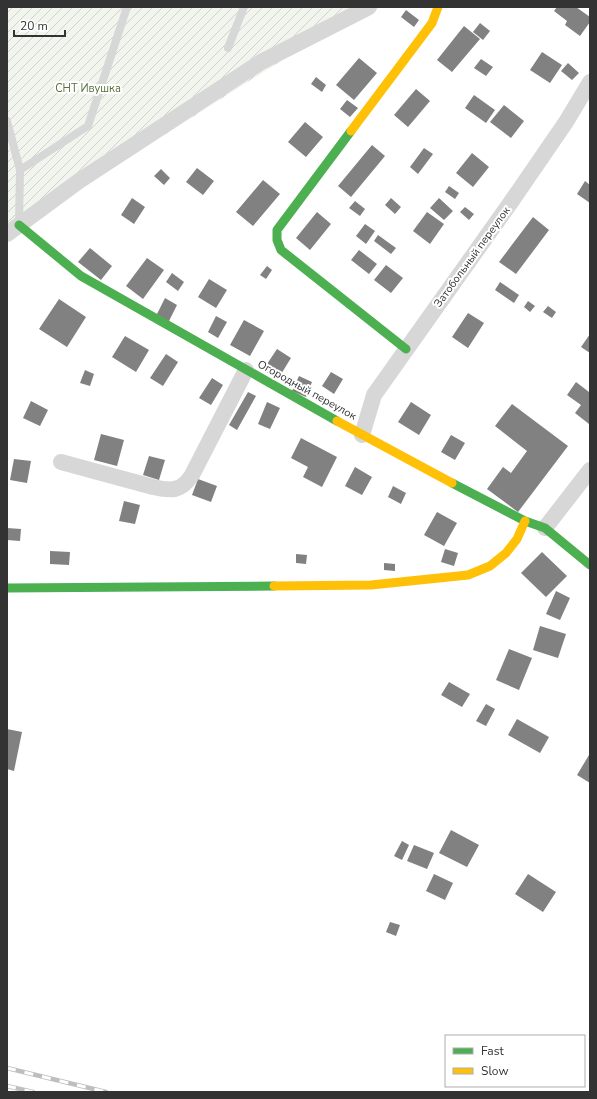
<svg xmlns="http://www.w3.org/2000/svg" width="597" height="1099" font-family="'Nunito Sans',sans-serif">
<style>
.garden{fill:url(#garden-furrows)}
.building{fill:#818181}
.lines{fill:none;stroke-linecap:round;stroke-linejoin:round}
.lane{stroke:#d7d7d7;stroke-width:8}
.street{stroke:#d7d7d7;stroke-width:16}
.fast{stroke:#4caf50;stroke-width:9}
.slow{stroke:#ffc107;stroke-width:9}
.rail-casing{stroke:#bebebe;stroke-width:4.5}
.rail{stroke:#fff;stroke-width:3;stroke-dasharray:9;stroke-linecap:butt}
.labels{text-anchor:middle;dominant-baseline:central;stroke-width:4;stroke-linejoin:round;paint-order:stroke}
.park-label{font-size:11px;fill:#56703f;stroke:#fff}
.street-label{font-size:11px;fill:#333;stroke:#fff}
</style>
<defs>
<pattern id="garden-furrows" width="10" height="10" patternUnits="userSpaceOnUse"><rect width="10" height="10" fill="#f1f5ed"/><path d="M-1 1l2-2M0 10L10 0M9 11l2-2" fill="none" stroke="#cfd2cc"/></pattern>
</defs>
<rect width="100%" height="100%" fill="#fff"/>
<path class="garden" d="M7 7H366L7 235Z"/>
<path class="building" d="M557 7H576L590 17V22L580 36 565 25 567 21 554 11Z
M406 10 419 20 414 27 401 17Z
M480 23 490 31 483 40 473 32Z
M464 26 480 39 452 72 437 60Z
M542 52 562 65 550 83 530 70Z
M359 58 377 73 354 100 336 85Z
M481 59 493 67 486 76 474 68Z
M568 63 579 73 572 80 561 71Z
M316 77 326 85 322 92 311 84Z
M416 89 430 101 408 127 394 115Z
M474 95 495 110 486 123 465 108Z
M347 100 358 108 350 117 340 109Z
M504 105 524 121 511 138 490 122Z
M305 122 323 137 306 157 288 142Z
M372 145 385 156 351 197 338 186Z
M424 148 433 154 418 174 410 167Z
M472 153 489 167 473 187 456 173Z
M197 168 214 181 203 195 186 182Z
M161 169 170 178 164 185 154 176Z
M263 180 280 194 253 226 236 212Z
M585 181 590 185V203L577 194Z
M449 186 459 193 455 199 445 192Z
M132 198 145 207 134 224 121 215Z
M391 198 401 207 395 214 385 205Z
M439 198 453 211 444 220 430 208Z
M355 201 365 209 360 216 349 208Z
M465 207 474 214 469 220 460 212Z
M317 212 331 224 310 250 296 238Z
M427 212 444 224 430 244 413 231Z
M533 217 549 230 516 274 499 262Z
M365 224 375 231 366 244 356 236Z
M378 235 396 248 391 254 374 241Z
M90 248 112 266 101 280 78 262Z
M359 250 377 264 369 274 351 260Z
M147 258 164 270 143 299 126 286Z
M386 265 403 278 391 293 374 280Z
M267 266 272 270 266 279 260 275Z
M172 273 184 282 178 291 166 282Z
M209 279 227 290 216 308 198 297Z
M500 282 519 295 514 303 495 290Z
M165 298 177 305 168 323 156 316Z
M59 299 86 317 67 347 39 329Z
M528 301 535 306 530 312 524 307Z
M548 306 556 312 552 318 543 312Z
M468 313 484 323 468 348 452 337Z
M216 316 227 322 218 338 208 332Z
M244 320 264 331 250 356 230 345Z
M590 334V353L581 347Z
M125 336 149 350 136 372 112 357Z
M277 349 291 358 278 379 263 370Z
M166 354 178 362 163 386 150 378Z
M85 370 94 374 90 386 80 383Z
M331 372 343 379 334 394 322 386Z
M299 376 312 382 306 397 292 391Z
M212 378 223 385 211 405 199 398Z
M576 382 589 392 590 391V422L589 424 575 413 581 405 567 395Z
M248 392 256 396 237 430 229 425Z
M31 401 48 410 40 426 23 418Z
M267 402 280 408 270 429 258 424Z
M411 402 431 415 419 435 398 422Z
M512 404 568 446 518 512 487 489 503 467 511 473 527 451 495 426Z
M101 434 124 440 117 466 94 460Z
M451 435 465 443 455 460 441 452Z
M301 438 337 457 322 487 303 477 308 467 291 458Z
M149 456 165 460 159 480 143 475Z
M14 459 31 461 27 483 10 480Z
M355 467 372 477 362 495 345 486Z
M198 479 217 486 211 502 192 495Z
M393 486 406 493 401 504 388 497Z
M124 501 140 505 135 524 119 521Z
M437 512 457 523 444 546 424 535Z
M7 528 21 529 20 541 7 540Z
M445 549 458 553 454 566 441 562Z
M50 551 70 552 69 565 50 564Z
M542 552 567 576 546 597 521 573Z
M296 554 307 555 306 564 296 563Z
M384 563 395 564V571L384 570Z
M556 591 570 598 560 620 546 614Z
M540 626 566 634 558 658 533 650Z
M509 649 532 658 519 690 496 680Z
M449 682 470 694 462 707 441 695Z
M486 704 495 709 486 726 476 721Z
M517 719 549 737 540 753 508 735Z
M7 729 22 732 14 771 7 769Z
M589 755 590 756V783L577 775Z
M451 830 479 845 467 867 439 853Z
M402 841 409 845 402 860 394 856Z
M414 845 434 853 427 869 407 861Z
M434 874 453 883 445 900 426 891Z
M528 874 556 892 543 912 515 894Z
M390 922 400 925 396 936 386 932Z"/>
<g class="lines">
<path class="lane" d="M228 48 244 7
M7 121 20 170 19 224
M20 170 88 126 127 7"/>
<path class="street" d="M7 234 79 181 261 62 369 7
M362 435 374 395 511 202 566 122 590 82
M61 462 153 487C171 491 181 492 192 475L246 370
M545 528 590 470"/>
<path class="fast" d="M351 131 277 230V240L281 250 406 349
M19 225 81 276 337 421
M452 483 525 521 545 528 590 565
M7 588 274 586"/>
<path class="slow" d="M351 131 432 23 438 7
M337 421 452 483
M274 586 371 585 468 575 490 566 506 553 517 539 525 521"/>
<defs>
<path id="rail" d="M7 1068 106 1092
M7 1086 33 1092"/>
</defs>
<use href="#rail" class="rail-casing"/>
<use href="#rail" class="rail"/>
</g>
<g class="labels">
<g class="park-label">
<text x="88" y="88">СНТ Ивушка</text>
</g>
<g class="street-label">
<text transform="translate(472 257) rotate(-54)">Затобольный переулок</text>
<text transform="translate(307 390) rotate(29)">Огородный переулок</text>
</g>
</g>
<rect width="597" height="1099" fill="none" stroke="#333333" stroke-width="16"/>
<rect x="445" y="1035" width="140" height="52" fill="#ffffff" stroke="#adadad"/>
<rect x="453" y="1048" width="20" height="6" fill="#4caf50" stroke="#adadad"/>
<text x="481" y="1055" font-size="12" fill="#333333">Fast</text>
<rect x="453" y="1068" width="20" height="6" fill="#ffc107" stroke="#adadad"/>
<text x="481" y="1075" font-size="12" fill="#333333">Slow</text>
<path d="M14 30v6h51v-6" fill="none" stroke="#333333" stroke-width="2"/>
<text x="20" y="30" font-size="12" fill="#333333" stroke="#ffffff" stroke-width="3" paint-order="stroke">20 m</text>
</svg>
